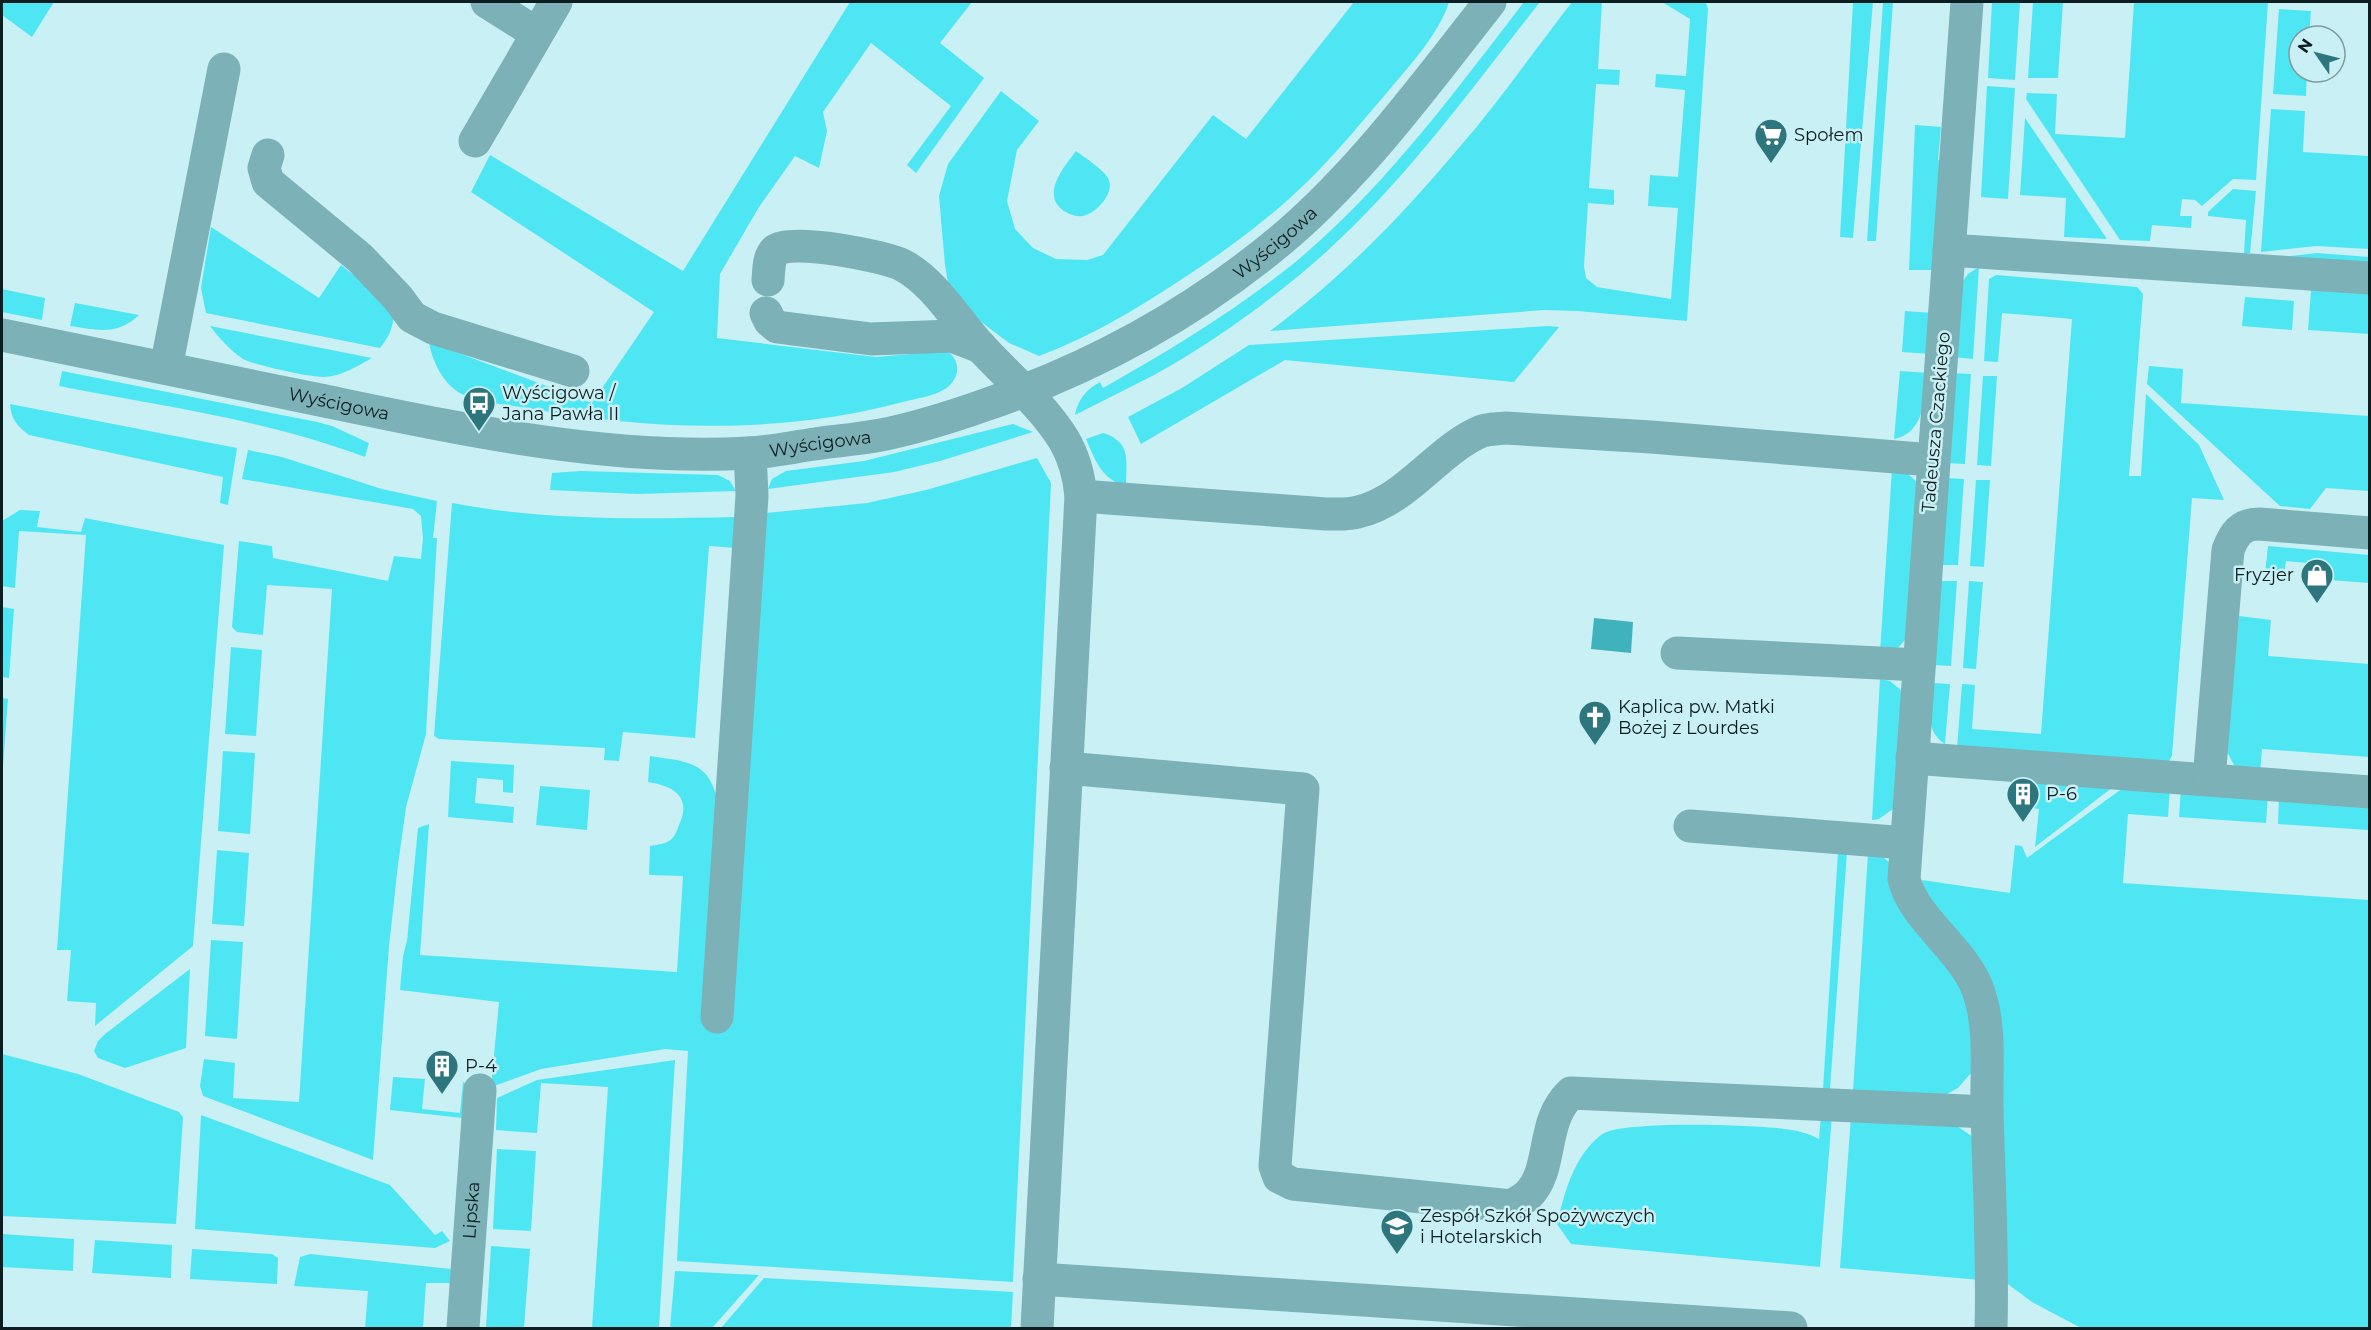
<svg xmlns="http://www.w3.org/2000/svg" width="2371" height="1330" font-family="Montserrat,sans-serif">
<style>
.green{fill:#4fe6f4}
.water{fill:#40b2bd}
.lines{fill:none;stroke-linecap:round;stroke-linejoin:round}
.minor{stroke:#7bb1b7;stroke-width:33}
.labels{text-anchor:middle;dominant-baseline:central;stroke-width:5;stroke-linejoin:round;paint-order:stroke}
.poi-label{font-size:18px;fill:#0e1d1f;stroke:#c9f0f4;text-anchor:start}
.street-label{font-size:18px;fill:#0e1d1f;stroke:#c9f0f4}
</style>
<rect width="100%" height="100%" fill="#c9f0f4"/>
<path class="green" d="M2 2H54L32 37 2 15Z
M850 2H972L940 43 984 78 916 173 907 165 951 106 871 43 823 112 827 131 819 168 795 156 759 207 720 274 717 338 876 357 947 351C959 359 961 374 950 385 939 396 917 398 903 402 783 434 654 431 533 409 511 405 486 404 466 396 445 388 432 362 429 342L592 403 654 312 471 192 490 155 683 271Z
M1354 2H1449C1440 33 1406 70 1385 95 1359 125 1334 156 1306 183 1268 220 1224 252 1179 281 1135 310 1090 337 1039 356L1009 343 956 303 949 288 945 265 939 196 948 164 1001 91 1039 121 1017 150 1007 201 1015 229 1033 248 1056 259 1087 260 1103 255 1213 115 1246 139Z
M1524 2H1540C1472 88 1407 179 1325 253 1276 297 1214 342 1156 374 1129 388 1102 401 1075 415 1078 399 1086 390 1100 382L1103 388C1169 351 1233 312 1293 264 1383 190 1453 94 1524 2Z
M1572 2H1602L1598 69 1620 70 1619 85 1596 84 1589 188 1614 190V205L1588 203 1584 266 1586 278 1597 287 1671 299 1678 208 1648 206 1650 175 1678 177 1685 90 1655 87 1656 74 1686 76 1690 19 1662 2H1706L1708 9 1687 321 1578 311 1544 310 1270 331C1340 279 1401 217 1457 150 1498 103 1534 51 1572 2Z
M1853 2H1873L1853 238 1840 237Z
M1883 2H1893L1876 241H1867Z
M1992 2H2020L2015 80 1988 78Z
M2033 2H2063L2058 78H2028Z
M2134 2H2268L2256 180 2233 179 2202 206 2195 200 2182 199 2180 216H2192L2191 228 2152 225 2150 241 2120 240 2026 99 2027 93 2057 94 2055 134 2125 138Z
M2279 9 2311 11 2309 36H2299V72H2307L2306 96 2273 94Z
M1987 86 2015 88 2008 199 1981 197Z
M2271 109 2305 111 2303 152 2369 156V249L2316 246 2261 252Z
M2025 118 2107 239 2064 237 2066 198 2020 195Z
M1915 125 1941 127 1938 160 1943 163 1936 270H1909Z
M1076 151C1084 157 1104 170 1108 178 1116 192 1096 214 1082 216 1075 217 1069 214 1064 211 1040 195 1064 167 1076 151Z
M2233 189 2256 191 2250 253H2244L2246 220 2208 216V212Z
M211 227 319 298 341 265 379 295 394 310C394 325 390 336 380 348L206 313 201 288Z
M2317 253 2369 257V267L2274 258Z
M1979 267 1973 359 1954 357 1961 284 1968 274Z
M1996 275 2137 287 2143 294 2129 476H2141L2146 394 2199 445 2224 500 2192 498 2172 756 2167 764 1957 748 1962 684 1975 685 1972 729 2041 734 2072 319 2002 313 1998 362 1984 361 1989 279Z
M2 289 45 298 42 320 2 312Z
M2311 290 2369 293V334L2308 330Z
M2245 297 2294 301 2292 330 2242 326Z
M75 303 139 315C117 336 98 330 70 326Z
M1905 311 1933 313 1930 354 1902 352Z
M210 326 372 358C358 366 341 376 325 377 312 378 254 365 243 359 230 350 220 339 210 326Z
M1548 326 1559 327 1514 382 1285 360 1141 444 1128 417 1182 388 1249 345Z
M2149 366 2183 369 2181 403 2369 416V491L2326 488 2310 509 2280 506 2147 384Z
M62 371 317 422 332 426 369 443 365 457C268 420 161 406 59 386Z
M1900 371 1928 373C1924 398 1925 433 1894 439Z
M1953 373 1971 374 1965 464 1947 463Z
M1983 376H1997L1991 466 1977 465Z
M10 404 237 448 228 505 220 503 223 477 29 435C17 426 11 419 10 404Z
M1013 424 1033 432 940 461 894 472 768 489 772 479 786 471 864 461Z
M1103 433C1132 442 1126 461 1126 486 1102 480 1095 460 1086 439Z
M248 450 282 457 382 489 437 501 433 538H437L426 734 406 807 398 865 389 946 373 1160 203 1096 200 1086 204 1059 235 1063 233 1098 299 1102 332 589 267 585 263 635 237 632 232 627 239 541 272 546 273 558 388 581 394 556 421 559 423 538 421 516 413 509 242 479Z
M1037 458 1051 483 1013 1282 677 1261 688 1051 665 1049 541 1069 491 1087 499 1002 400 990 403 956 407 941 418 828 429 824 420 955 677 972 683 876 649 875 650 846C656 845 664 844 669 841 674 838 677 831 679 825 692 797 674 786 648 782L650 756C681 761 707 760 716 795L766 513 867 503 926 490Z
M1892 469 1908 474 1917 482 1905 640 1899 647 1880 652Z
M581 471 718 475 730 481 736 491 637 494 550 490 552 473Z
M1946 478 1964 479 1958 565H1941Z
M1976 480H1990L1984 567 1970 566Z
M452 503C546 521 641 519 737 517L736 548 709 546 695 738 623 732 619 761 604 760 605 748 439 739 434 736Z
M20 510 40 511 37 527 81 532 85 518 224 545 193 946 95 1026 96 1003 67 1001 71 950H57L86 535 19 531 15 588 2 586V521Z
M2268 546 2369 555V583L2317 579 2318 564 2286 561 2284 575 2265 573Z
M1939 581H1957L1951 666 1934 665Z
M1969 581 1983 582 1976 669 1963 668Z
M2 607 14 609 9 678 2 677Z
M2239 616 2271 620 2268 656 2369 664V757L2262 749 2260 774 2235 767 2227 752Z
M231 647 262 650 256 736 225 734Z
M1880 679 1890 681 1902 691 1893 809 1879 819 1872 820Z
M1933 683 1950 684 1945 744C1923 730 1931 706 1933 683Z
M2 698 8 699 2 780Z
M223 751 255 753 250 834 218 831Z
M451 761 514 765 513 793 503 792V780L477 778 475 803 514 807 513 823 448 817Z
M2012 778 2117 784 2035 847 2039 809 2010 805Z
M2127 785 2170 788 2168 817 2128 814 2123 883 2369 900V1328H2081L2032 1302 2005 1282V1240L1956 935 1923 887 1922 880 2010 893 2015 845 2022 846 2027 858Z
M540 786 590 790 587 830 536 825Z
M2181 788 2268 794 2266 823 2179 817Z
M2279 795 2369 807 2368 830 2278 824Z
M217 850 249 853 244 926 212 924Z
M1838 852H1847L1830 1089H1823Z
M1868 853 1881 855 1891 864 1974 1006 1972 1072 1958 1088 1947 1094 1853 1091Z
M211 940 243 942 237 1039 205 1036Z
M190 969 186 1048 125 1068 98 1058 94 1051 98 1041 105 1034Z
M2 1054 78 1074 179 1112 183 1117 176 1224 2 1216Z
M675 1060 659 1328H592L608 1087 541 1083 537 1133 496 1130 497 1098 537 1080Z
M393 1077 425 1079 422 1109 460 1113 463 1082 468 1084 463 1118 390 1110Z
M1821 1114 1832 1115 1820 1267 1571 1244 1557 1224C1565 1192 1573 1157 1601 1135 1620 1120 1755 1125 1784 1129 1796 1130 1808 1133 1819 1139Z
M201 1115 390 1185 435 1235 442 1231 450 1241 435 1248 195 1229Z
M1851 1116 1957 1126 1973 1137 1981 1280 1840 1268Z
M497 1149 536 1151 531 1231 493 1229Z
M2 1234 74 1239 73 1271 2 1267Z
M95 1240 172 1245 171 1278 92 1273Z
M491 1246 530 1249 524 1328H486Z
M192 1249 272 1254 278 1258 277 1284 190 1279Z
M310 1254 451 1269 450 1283H426L423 1328H365L368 1291 294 1286 300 1257Z
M675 1271 759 1275 712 1328H670Z
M764 1278 1013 1292 1011 1328H721Z"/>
<path class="water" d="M1594 618 1633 622 1631 653 1591 649Z"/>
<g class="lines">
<g class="minor">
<path d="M487 2 536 33"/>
<path d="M1967 2 1904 879C1914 921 1968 952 1980 996 1991 1031 1986 1073 1987 1110 1989 1183 1993 1255 1991 1328"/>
<path d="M475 141 556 2"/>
<path d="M268 155 264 168 268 182 360 258 398 298 412 317 433 328 573 371"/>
<path d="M1949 250 2370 278"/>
<path d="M768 280C769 270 768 257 776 250 790 238 887 256 904 266 935 283 956 320 979 345 1007 376 1042 404 1064 440 1074 457 1079 476 1081 496L1037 1328"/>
<path d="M766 313 770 321 777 327 871 339 952 336 981 347"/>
<path id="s1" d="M2 335C108 357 214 378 320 400 460 429 605 461 749 453 771 452 793 447 815 444 837 441 859 439 881 435 916 428 951 417 985 405 1095 367 1199 310 1288 234 1365 167 1427 82 1490 2"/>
<path d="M166 368 224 69"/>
<path d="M1081 496 1326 514C1336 514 1348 515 1358 512 1407 501 1438 449 1482 431 1489 429 1498 429 1505 428L1651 437 1932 460"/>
<path d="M1677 653 1919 665"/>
<path d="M1912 758 2370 792"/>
<path d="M1066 768 1303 789 1275 1166 1279 1177 1293 1184 1512 1206C1517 1202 1524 1199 1528 1195 1554 1169 1540 1122 1571 1093L1987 1112"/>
<path d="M2209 779 2228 550C2234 534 2241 524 2259 524L2370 533"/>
<path d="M1690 826 1906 843"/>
<path d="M717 1017 752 496 750 453"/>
<path d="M1039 1279 1791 1328"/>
<path id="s2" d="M463 1328 480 1090"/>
</g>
</g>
<defs>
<symbol id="supermarket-pin" viewBox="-11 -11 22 30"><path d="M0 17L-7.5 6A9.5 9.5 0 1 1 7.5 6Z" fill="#2d767d" stroke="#c9f0f4"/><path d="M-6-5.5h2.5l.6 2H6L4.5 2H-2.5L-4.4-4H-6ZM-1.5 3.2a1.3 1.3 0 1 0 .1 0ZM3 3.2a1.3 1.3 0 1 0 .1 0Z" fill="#fff"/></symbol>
<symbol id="bus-pin" viewBox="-11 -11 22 30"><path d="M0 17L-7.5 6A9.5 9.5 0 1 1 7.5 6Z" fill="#2d767d" stroke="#c9f0f4"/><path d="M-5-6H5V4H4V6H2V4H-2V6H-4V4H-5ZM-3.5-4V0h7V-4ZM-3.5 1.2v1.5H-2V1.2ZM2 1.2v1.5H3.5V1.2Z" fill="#fff"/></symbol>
<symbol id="shop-pin" viewBox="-11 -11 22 30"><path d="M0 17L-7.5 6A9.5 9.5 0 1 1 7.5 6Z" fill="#2d767d" stroke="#c9f0f4"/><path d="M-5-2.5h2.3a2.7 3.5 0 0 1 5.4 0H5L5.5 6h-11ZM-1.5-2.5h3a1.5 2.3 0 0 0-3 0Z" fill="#fff"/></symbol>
<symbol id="church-pin" viewBox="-11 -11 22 30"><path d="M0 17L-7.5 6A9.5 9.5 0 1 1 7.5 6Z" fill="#2d767d" stroke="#c9f0f4"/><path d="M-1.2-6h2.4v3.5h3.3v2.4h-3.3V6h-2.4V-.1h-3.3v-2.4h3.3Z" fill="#fff"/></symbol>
<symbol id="building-pin" viewBox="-11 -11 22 30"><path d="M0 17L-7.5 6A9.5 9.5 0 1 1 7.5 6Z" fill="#2d767d" stroke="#c9f0f4"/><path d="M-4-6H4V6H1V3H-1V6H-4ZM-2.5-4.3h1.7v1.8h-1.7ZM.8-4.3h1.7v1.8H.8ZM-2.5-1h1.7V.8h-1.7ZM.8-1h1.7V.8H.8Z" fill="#fff"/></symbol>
<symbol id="school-pin" viewBox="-11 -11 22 30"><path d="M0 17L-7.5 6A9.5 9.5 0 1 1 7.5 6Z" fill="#2d767d" stroke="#c9f0f4"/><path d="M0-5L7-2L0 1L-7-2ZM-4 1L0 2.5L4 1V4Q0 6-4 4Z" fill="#fff"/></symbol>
</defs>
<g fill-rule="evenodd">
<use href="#supermarket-pin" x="1752" y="116" width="38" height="52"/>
<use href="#bus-pin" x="460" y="384" width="38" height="52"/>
<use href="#shop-pin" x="2298" y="556" width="38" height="52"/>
<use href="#church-pin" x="1576" y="698" width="38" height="52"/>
<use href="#building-pin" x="2004" y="775" width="38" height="52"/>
<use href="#building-pin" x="423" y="1047" width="38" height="52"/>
<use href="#school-pin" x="1378" y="1207" width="38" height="52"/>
</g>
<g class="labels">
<g class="poi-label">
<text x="1794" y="135">Społem</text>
<text x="502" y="393">Wyścigowa /<tspan x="502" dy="21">Jana Pawła II</tspan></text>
<text x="2294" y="575" text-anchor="end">Fryzjer</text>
<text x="1618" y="707">Kaplica pw. Matki<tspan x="1618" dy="21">Bożej z Lourdes</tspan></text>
<text x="2046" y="794">P-6</text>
<text x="465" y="1066">P-4</text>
<text x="1420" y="1216">Zespół Szkół Spożywczych<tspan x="1420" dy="21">i Hotelarskich</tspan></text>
</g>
<g class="street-label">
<text stroke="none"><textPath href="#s1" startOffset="1334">Wyścigowa</textPath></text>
<text stroke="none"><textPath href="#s1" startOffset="344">Wyścigowa</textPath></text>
<text transform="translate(1936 422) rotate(-85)">Tadeusza Czackiego</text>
<text stroke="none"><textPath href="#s1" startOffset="830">Wyścigowa</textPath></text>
<text stroke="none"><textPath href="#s2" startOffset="118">Lipska</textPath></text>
</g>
</g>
<rect width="2371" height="1330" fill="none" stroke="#0e1d1f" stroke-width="6"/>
<g transform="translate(2317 54) rotate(305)"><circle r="28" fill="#c9f0f4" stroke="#7e9c9f" stroke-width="1.5"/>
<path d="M0-4.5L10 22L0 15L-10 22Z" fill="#2d767d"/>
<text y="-9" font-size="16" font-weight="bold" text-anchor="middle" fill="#0e1d1f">N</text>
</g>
</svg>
